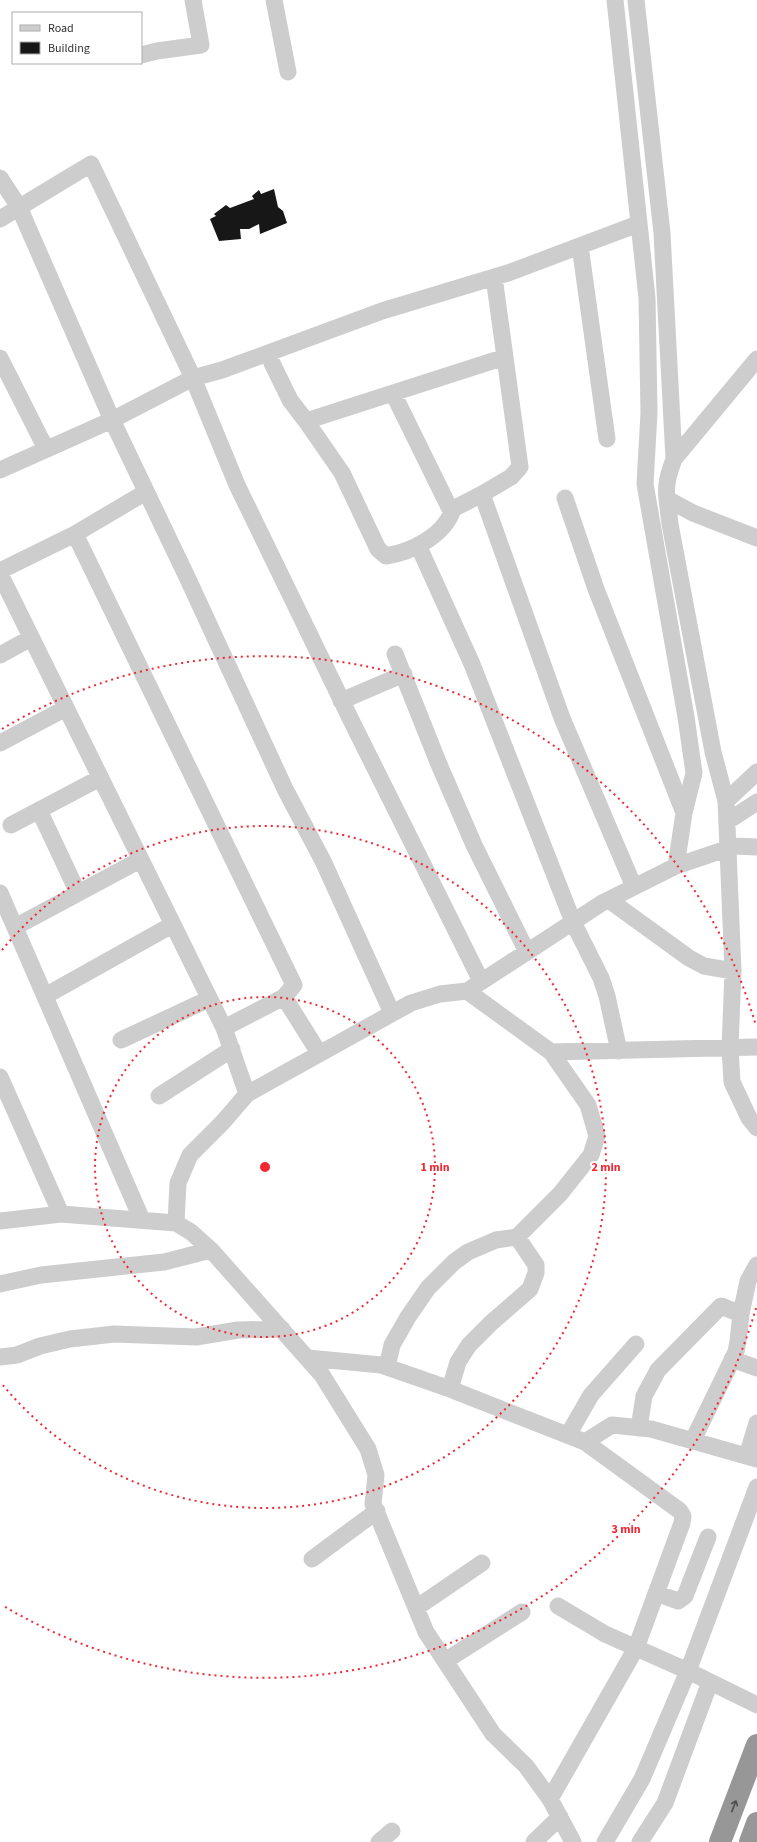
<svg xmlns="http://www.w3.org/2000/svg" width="757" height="1842" font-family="'Source Sans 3',sans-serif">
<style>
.building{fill:#171717}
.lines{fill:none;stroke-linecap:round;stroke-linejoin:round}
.minor{stroke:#cdcdcd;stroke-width:17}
.highway{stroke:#979797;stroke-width:22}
.oneway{stroke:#4f4f4f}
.ring{fill:none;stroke:#f22732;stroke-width:2;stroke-dasharray:2 4}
.centre{fill:#f22732;stroke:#fff;stroke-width:2}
.ring-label{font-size:12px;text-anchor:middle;font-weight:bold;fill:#f22732;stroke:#fff;stroke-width:4;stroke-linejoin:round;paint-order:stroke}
</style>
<rect width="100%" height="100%" fill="#fff"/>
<path class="building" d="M274 189 278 207 283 211 287 223 260 234 259 224 249 229H240L241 239 219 241 210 219 216 216 214 214 226 205 230 208 254 199 252 196 259 190 261 194Z"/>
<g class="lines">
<path class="minor" d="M274 0 288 72
M615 0 647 298 649 413 645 484 686 717 694 773 684 813
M636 0 662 233 674 459
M141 55 157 51 201 45 193 0
M0 178 19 207 112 420 187 577 285 789 323 861 392 1013
M0 219 91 164 193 378 237 485 353 724 481 981
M580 246 607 439
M494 277 520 467 511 477 482 494 562 718 634 887
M0 358 46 449
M757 359 674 459C669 473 665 484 667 499L693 513 757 538
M272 363 290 400 306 421
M393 393 306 421 342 473 378 549 386 556C412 552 445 535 453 509
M0 470 112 420 193 378 222 370 382 311 508 273 638 224
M146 492 75 534 294 985 284 997 319 1053
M482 494 453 509 449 507 393 393 505 357
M565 498 596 589 684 813 676 866
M667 499 670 524 713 752 726 801 733 971 730 1048 732 1082 749 1118 757 1128
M418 545 472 664 573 922 601 978 607 996 619 1051
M0 571 75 534
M0 574 224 1028 247 1094
M395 654 438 762 474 845 527 952
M0 655 31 638
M341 701 404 674
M0 743 66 708
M726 801 757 772
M39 810 78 893
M728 821 757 802
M11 825 100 778
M0 893 142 1220
M609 900 689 958 704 966 733 971
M15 927 140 860
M467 991 551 1052 757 1047
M45 996 172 925
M224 1028 284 997
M121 1040 209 999
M0 1077 61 1214
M159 1096 232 1049
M0 1221 61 1214 176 1223 191 1232 211 1250 322 1375 368 1449 376 1475 373 1504 426 1632 493 1734 526 1766 550 1799 573 1842
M176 1223 178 1183 190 1155 223 1122 247 1094 411 1003 440 994 467 991 602 903 676 866 735 846 757 847
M0 1284 41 1275 164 1262 211 1250
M0 1357 17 1355 40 1346 70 1339 114 1334 196 1337 238 1330 282 1329
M308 1358 381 1365 450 1389 585 1442 612 1425 651 1429 757 1459
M732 1359 757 1368
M387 1367 392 1345 408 1317 428 1288 454 1262 468 1252 496 1240 517 1237 560 1194 591 1155 597 1136 588 1105 551 1052
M450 1389 458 1362 469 1345 491 1323 530 1289 536 1273V1265L517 1237
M639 1428 644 1396 658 1370 721 1306 741 1314 748 1281 757 1265
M568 1435 591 1395 636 1344
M693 1440 736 1352 738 1341 741 1314
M747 1456 757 1423
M312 1559 377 1511
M656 1593 678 1601 685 1596 708 1537
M558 1606 605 1634 688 1671 757 1705
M416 1608 482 1563
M445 1661 522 1612
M550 1799 636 1648 682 1523 683 1516 680 1511 585 1442
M379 1842 392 1831
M534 1842 560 1817
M605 1842 642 1779 688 1671 757 1487
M640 1842 665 1803 710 1682"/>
<path class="highway" d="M720 1842 757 1745
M750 1842 757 1823"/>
</g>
<defs><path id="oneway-shaft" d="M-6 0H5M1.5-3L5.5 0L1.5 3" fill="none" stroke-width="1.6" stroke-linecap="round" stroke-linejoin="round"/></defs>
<use class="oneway" href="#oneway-shaft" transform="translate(734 1806) rotate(-69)"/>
<g class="ring">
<circle cx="265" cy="1167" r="170"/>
<path d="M2 950A341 341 0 1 1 2 1384"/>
<path d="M756 1308A511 511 0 0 1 2 1605M2 729A511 511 0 0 1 756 1026"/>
</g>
<circle cx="265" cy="1167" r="6" class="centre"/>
<g class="ring-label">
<text x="435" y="1171">1 min</text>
<text x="606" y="1171">2 min</text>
<text x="626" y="1533">3 min</text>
</g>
<rect x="12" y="12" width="130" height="52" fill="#ffffff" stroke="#acacac"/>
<rect x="20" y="25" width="20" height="6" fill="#cdcdcd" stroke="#acacac"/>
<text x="48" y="32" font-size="12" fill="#303030">Road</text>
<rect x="20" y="42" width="20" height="12" fill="#171717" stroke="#acacac"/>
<text x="48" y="52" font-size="12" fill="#303030">Building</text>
</svg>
